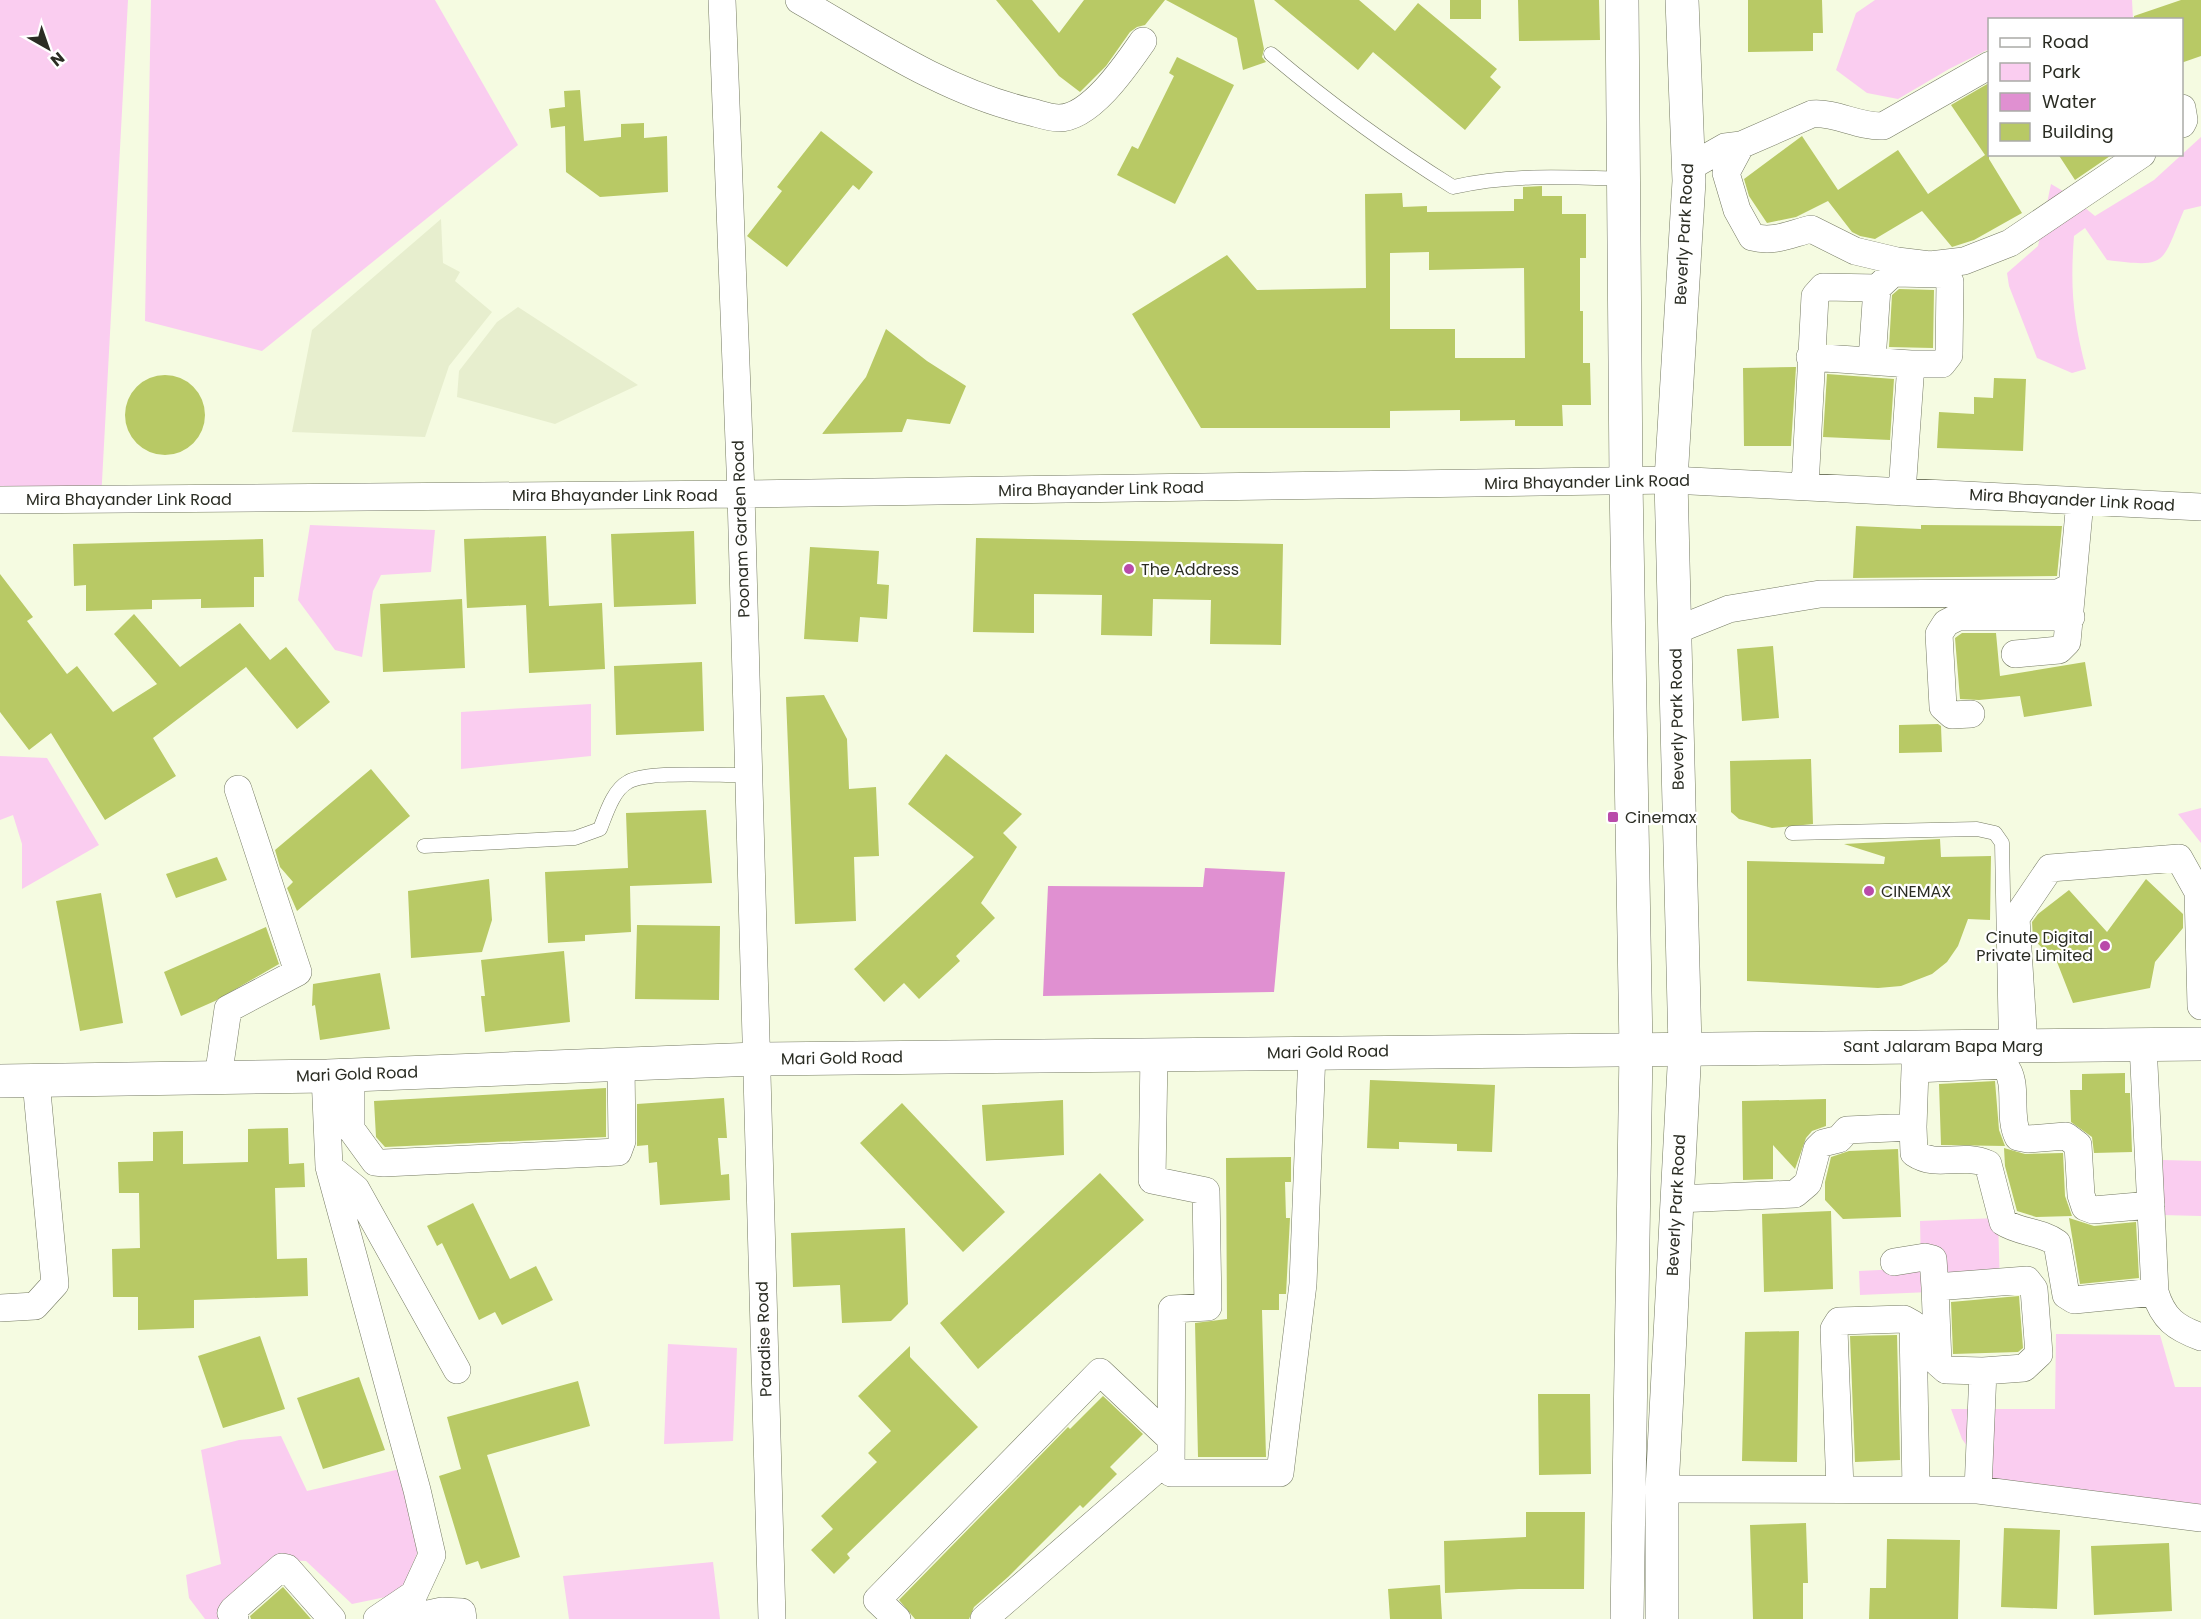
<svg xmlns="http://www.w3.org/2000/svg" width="2201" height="1619" font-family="Poppins,sans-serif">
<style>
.built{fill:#e7eece}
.green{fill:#facdf0}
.water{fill:#e090d1}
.building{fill:#b8c965;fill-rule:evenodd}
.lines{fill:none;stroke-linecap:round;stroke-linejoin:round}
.service-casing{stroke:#757a63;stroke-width:15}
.minor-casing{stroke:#757a63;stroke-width:28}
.tertiary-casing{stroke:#757a63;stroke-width:34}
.secondary-casing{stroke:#757a63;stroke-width:34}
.service{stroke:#fff;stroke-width:14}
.minor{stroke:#fff;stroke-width:27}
.tertiary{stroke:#fff;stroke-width:33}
.secondary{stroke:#fff;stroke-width:33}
.poi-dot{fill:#b94baa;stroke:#fff;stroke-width:2}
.labels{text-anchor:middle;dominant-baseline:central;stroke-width:4.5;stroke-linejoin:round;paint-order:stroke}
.street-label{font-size:16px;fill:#2b2d24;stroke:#fff}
.poi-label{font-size:16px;fill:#2b2d24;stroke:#fff;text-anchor:start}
</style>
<rect width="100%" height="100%" fill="#f5fbe1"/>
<path class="built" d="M441 219 443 263 460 272 455 281 492 312 449 366 425 437 292 432 312 330Z
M518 307 638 385 555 424 457 397 459 371 497 322Z"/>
<path class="green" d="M0 0H128L101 500H0Z
M151 0H435L518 145 262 351 145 321Z
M1875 0H2132L2133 19 1990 20 1989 49 1949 69 1898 99 1867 93 1836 70 1856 13Z
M2201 137V206L2184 210C2161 264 2169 268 2107 260L2085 228 2074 236C2070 288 2073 319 2086 369L2072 373 2037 358 2009 286 2007 273 2038 246 2051 184 2068 194 2095 216 2154 180Z
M310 525 435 530 431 572 381 575 373 591 362 657 335 650 298 600Z
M591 704V756L461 769V712Z
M0 756 47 758 99 845 22 889V844L13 815 0 820Z
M2201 808V843L2178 814Z
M2163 1160 2201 1161V1216L2162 1215Z
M1998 1218 2000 1289 1860 1295 1859 1271 1921 1268 1920 1221Z
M2056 1334 2160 1335 2175 1387H2201V1504L2006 1501 1962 1439 1951 1409H2055Z
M668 1344 737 1348 733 1441 664 1444Z
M281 1436 307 1491 400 1469 421 1544 400 1594 352 1604 306 1561 286 1560 226 1619H205L189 1598 186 1575 221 1564 201 1450 239 1440Z
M713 1562 720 1619H569L563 1576Z"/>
<path class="water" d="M1205 868 1285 872 1274 992 1043 996 1048 886 1203 887Z"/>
<path class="building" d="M996 0H1032L1059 33 1084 0H1165L1145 25 1137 27 1130 32 1106 66 1080 92 1059 76Z
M1166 0H1254L1264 49 1262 57 1266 62 1243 70 1237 38Z
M1274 0H1359L1395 31 1418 3 1497 69 1490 77 1501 87 1465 130 1373 52 1358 70Z
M1450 0H1481V19H1450Z
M1518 0H1599L1600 40 1519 41Z
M1748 0H1822L1823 33H1813V51L1748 52Z
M2181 0H2201V56L2181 63V20H2134V16Z
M1177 57 1234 85 1175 204 1117 175 1132 146 1138 149 1174 76 1169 73Z
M1989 83V159L2022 213 1974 240 1952 247 1922 211 1875 239 1860 236 1852 232 1828 201 1796 217 1767 223 1749 196 1744 179 1802 136 1838 190 1898 150 1928 194 1985 155 1951 105Z
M580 90 584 141 621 137V124L644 123V138L667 136 668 192 600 197 566 172 565 126 551 128 549 109 565 107 564 91Z
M821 131 873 172 859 190 853 185 787 267 747 236 782 191 777 187Z
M2058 154H2113L2075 180Z
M1542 186V196H1562V214H1586V258H1580V311H1583V363H1590L1591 405H1562L1563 426H1515V420L1460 421V410L1390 411V428H1201L1132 314 1227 255 1257 290 1366 288 1365 194 1402 193 1403 207 1427 206V212L1514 211V199H1523V187ZM1429 252V270L1524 268 1525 358H1455V329H1390V253Z
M1899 289 1934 290 1933 348 1889 347 1892 295Z
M886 329 927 361 966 386 950 424 907 419 902 432 822 434 866 377Z
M1796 367 1791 446H1744L1743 368Z
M1827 374 1894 379 1890 440 1823 437Z
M125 415a40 40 0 1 1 80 0a40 40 0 1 1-80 0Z
M1994 378 2026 379 2023 451 1937 448 1939 412 1974 414V397L1993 398Z
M1921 525 2062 526 2057 576 1853 578 1856 526 1921 529Z
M694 531 696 604 614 607 611 534Z
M546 536 549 606 602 603 605 669 529 673 526 605 467 608 464 539Z
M976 538 1283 544 1281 645 1210 644 1211 600 1153 599 1152 636 1101 635 1102 595 1034 594V633L973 632Z
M263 539 264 577H254V607L201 608V599L152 600V609L86 611V585L74 586 73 544Z
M810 547 879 551 877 584 889 585 887 619 860 617 858 642 804 639Z
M0 574 33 617 27 621 67 674 77 666 113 712 157 684 114 634 134 614 180 667 240 623 270 660 286 647 330 702 297 729 246 667 153 738 176 776 105 820 51 733 29 750 0 712Z
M462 599 465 668 383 672 380 604Z
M1962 633H1996L2000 676 2085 662 2092 706 2024 717 2020 696 1979 700 1960 699 1955 638Z
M1773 646 1779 718 1742 721 1737 649Z
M702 662 704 731 616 735 614 666Z
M824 695 847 739 849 789 876 787 879 856 854 857 856 921 795 924 786 697Z
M1938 724 1941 726 1942 752 1899 753V725Z
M946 754 1022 814 1003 833 1017 847 981 903 995 918 956 956 960 961 919 999 904 983 884 1002 854 969 974 857 908 804Z
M1811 759 1813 824 1772 828 1739 819 1731 812 1730 761Z
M371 769 410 816 297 911 287 888 293 882 280 867 275 850Z
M706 810 712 883 630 886 631 932 585 935V941L548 943 545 872 628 868 626 813Z
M1940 839 1941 857 1991 856 1990 920 1968 919 1958 946 1947 962 1932 974 1901 986 1878 988 1747 981V861L1884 864 1885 857 1844 844Z
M217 857 227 880 176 898 166 874Z
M489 879 492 920 482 952 411 958 408 891Z
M2146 879 2183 914V928L2155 962 2150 988 2073 1003 2057 962 2033 939 2032 922 2038 914 2069 890 2107 932Z
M101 893 123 1023 80 1031 56 901Z
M637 925 720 926 719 1000 635 999Z
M266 927 279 964 215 1001 181 1016 164 972Z
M564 951 570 1022 485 1032 481 996H485L481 960Z
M380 973 390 1029 320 1040 315 1005 312 1006 313 984Z
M2125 1073V1093H2130L2132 1152 2094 1153 2092 1137 2071 1122 2070 1090H2082V1074Z
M1370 1080 1495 1085 1492 1152 1457 1151V1144L1399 1142V1149L1367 1148Z
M1995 1081 1999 1130 2005 1146 1941 1145 1939 1084Z
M606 1088V1137L385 1147 376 1137 374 1101Z
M724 1098 727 1138H718L721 1175 729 1174 730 1200 660 1205 657 1162 649 1163 648 1145 637 1146V1104Z
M1826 1099V1126L1812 1131 1806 1138 1795 1169 1773 1145V1179L1743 1180 1742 1101Z
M1063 1100 1064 1155 986 1161 982 1105Z
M902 1103 1005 1212 963 1252 860 1143Z
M288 1128 289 1164 304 1163 305 1187 275 1188 277 1259 307 1258 308 1296 194 1300V1328L138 1330V1297H113L112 1249 140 1248 139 1193H119L118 1162 153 1161V1132L183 1131V1164L248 1162V1129Z
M2004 1148 2025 1154 2063 1153 2065 1196 2072 1216 2036 1217 2017 1211 2005 1166Z
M1898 1149 1901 1217 1843 1219 1825 1200V1182L1831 1157 1849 1151Z
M1291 1157V1182H1285L1286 1218H1290L1286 1294H1279V1310H1262L1266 1457H1198L1195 1323 1227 1319 1226 1158Z
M1100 1173 1144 1220 978 1369 940 1323Z
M473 1203 510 1279 536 1266 553 1300 502 1325 495 1312 479 1320 442 1243 437 1246 427 1226Z
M1831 1211 1833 1289 1764 1292 1762 1214Z
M2069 1218 2094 1226 2136 1222 2139 1278 2080 1284Z
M905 1228 908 1304 891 1321 842 1323 840 1285 793 1287 791 1233Z
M2019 1296 2023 1348 2018 1352 1953 1354 1951 1302Z
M1799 1331 1797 1462 1742 1461 1745 1332Z
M1897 1335 1900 1460 1855 1462 1850 1336Z
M260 1336 285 1409 223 1428 198 1356Z
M910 1346V1357L978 1427 847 1554 850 1558 834 1574 811 1550 833 1529 821 1516 877 1462 868 1453 891 1431 858 1396Z
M359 1377 385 1450 323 1469 297 1398Z
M578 1381 590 1426 487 1455 520 1557 481 1569 478 1561 466 1565 439 1476 461 1469 447 1417Z
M1538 1394H1590L1591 1474 1539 1475Z
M1103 1396 1143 1434 1110 1467 1117 1474 1083 1508 1080 1505 1008 1577 974 1607 969 1619H915L899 1600 1068 1427 1070 1429Z
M1526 1512H1585L1584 1589H1519L1445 1593 1444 1541 1526 1537Z
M1806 1523 1808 1583H1803V1619H1753L1750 1525Z
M2004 1528 2060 1530 2057 1609 2001 1607Z
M1887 1539 1960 1540 1958 1619H1869L1870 1588H1886Z
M2169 1543 2172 1611 2094 1615 2091 1546Z
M1440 1585 1442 1619H1390L1388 1589Z
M283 1587 311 1619H251L250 1616Z"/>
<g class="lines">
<defs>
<path id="service" d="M1271 54C1329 103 1389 147 1453 187 1510 174 1566 177 1624 179
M1792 833 1977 829 1995 833 2002 843 2006 1046
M424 846 575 838 600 829C606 814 613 790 628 782 649 770 722 776 748 775"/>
<path id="minor" d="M722 0 741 494 772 1619
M799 0C872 42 944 91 1027 111 1037 113 1049 118 1059 118 1091 118 1127 64 1143 41
M2182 108 2184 120 2182 124
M1741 145 1726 173 1737 210 1752 237C1774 243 1790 234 1811 229L1855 251 1897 261 1930 265 1964 261 2010 243 2142 154
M1688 168 1725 147 1741 145 1812 114C1836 112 1858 127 1883 126L1990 65
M1810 357 1911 364
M1872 360 1877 288
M1805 487 1815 296 1823 287 1877 288 1893 273 1943 274 1950 282 1949 355 1942 364H1911L1902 492
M0 500 741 494 1671 480 2201 507
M1674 631 1729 609 1820 594 2058 593 2066 589
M2015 654 2059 650 2067 642 2080 501
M1971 714 1952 715 1943 707 1939 634 1946 623 1958 617H2071
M2143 1044 2155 1292C2163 1319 2176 1328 2201 1337
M2024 1045 2016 918 2050 868 2179 858 2198 892 2201 1006
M1915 1046V1069L2004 1065C2020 1083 2007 1114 2018 1137L2028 1139 2066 1136 2078 1145 2081 1195 2085 1207 2093 1210 2151 1205
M1154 1054 1152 1180 1206 1191 1208 1307 1172 1309 1171 1473H1280L1303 1284 1312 1052
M325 1075 329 1167 417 1490 432 1555 414 1594 377 1619
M351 1075V1129L375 1162 384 1163 618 1152 622 1141 621 1064
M218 1078 228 1009 298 972 238 789
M1913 1127 1915 1069
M329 1167 356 1189 457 1370
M1676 1199 1795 1194 1808 1183 1817 1149 1823 1143 1839 1139 1847 1130 1913 1127 1914 1153C1938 1169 1960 1152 1988 1164L2003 1222C2020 1233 2040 1231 2057 1243L2066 1295 2074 1300 2155 1292
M1894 1262 1925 1257 1933 1259 1935 1287
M0 1308 35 1306 55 1284 36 1081
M1662 1489 1978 1490 2201 1518
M1840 1489 1834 1329 1839 1321 1904 1319 1913 1324 1916 1490
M1978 1490 1983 1371 2024 1368 2039 1354 2034 1289 2027 1280 1935 1287 1938 1363 1946 1370 1983 1371
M235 1619 231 1613 233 1610 282 1567 287 1568 332 1619
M405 1619 442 1611 462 1612 463 1619
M897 1619 877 1600 1100 1372 1171 1439
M984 1619 1171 1457"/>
<path id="tertiary" d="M0 1081 327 1076 756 1059 2201 1044"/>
<path id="secondary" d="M1622 0 1626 481 1636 1049 1627 1619
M1662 1619V1489L1685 1048 1671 480 1689 181 1682 0"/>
</defs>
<use href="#service" class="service-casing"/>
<use href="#minor" class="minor-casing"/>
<use href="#tertiary" class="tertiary-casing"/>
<use href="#secondary" class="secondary-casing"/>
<use href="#service" class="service"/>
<use href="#minor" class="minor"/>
<use href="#tertiary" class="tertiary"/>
<use href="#secondary" class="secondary"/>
</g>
<g class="poi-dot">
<circle cx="1129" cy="569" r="6"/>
<rect x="1607" y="811" width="12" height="12" rx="3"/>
<circle cx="1869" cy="891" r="6"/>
<circle cx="2105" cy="946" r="6"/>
</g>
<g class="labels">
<g class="street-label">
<text transform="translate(1684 234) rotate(-87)">Beverly Park Road</text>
<text transform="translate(1587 482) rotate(-1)">Mira Bhayander Link Road</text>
<text transform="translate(1101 489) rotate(-1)">Mira Bhayander Link Road</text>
<text x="615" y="495">Mira Bhayander Link Road</text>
<text x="129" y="499">Mira Bhayander Link Road</text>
<text transform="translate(2072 500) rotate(3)">Mira Bhayander Link Road</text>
<text transform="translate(741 529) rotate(-92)">Poonam Garden Road</text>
<text transform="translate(1677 719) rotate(-91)">Beverly Park Road</text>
<text x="1943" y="1046">Sant Jalaram Bapa Marg</text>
<text transform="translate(1328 1052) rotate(-1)">Mari Gold Road</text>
<text transform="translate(842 1058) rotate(-1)">Mari Gold Road</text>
<text transform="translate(357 1074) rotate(-2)">Mari Gold Road</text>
<text transform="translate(1676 1205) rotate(-87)">Beverly Park Road</text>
<text transform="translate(764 1339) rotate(-92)">Paradise Road</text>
</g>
<g class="poi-label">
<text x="1141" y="569">The Address</text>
<text x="1625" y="817">Cinemax</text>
<text x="1881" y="891">CINEMAX</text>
<text x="2093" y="937" text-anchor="end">Cinute Digital<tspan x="2093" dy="18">Private Limited</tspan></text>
</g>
</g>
<rect x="1988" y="18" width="195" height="138" fill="#ffffff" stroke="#aaaba7" stroke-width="1.5"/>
<rect x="2000" y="38" width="30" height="9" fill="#ffffff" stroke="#aaaba7" stroke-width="1.5"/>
<text x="2042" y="48" font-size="18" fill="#2b2d24">Road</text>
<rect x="2000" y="63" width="30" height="18" fill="#facdf0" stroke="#aaaba7" stroke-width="1.5"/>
<text x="2042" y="78" font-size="18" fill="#2b2d24">Park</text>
<rect x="2000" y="93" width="30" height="18" fill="#e090d1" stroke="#aaaba7" stroke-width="1.5"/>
<text x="2042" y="108" font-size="18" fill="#2b2d24">Water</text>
<rect x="2000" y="123" width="30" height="18" fill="#b8c965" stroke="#aaaba7" stroke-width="1.5"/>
<text x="2042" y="138" font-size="18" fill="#2b2d24">Building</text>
<g transform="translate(48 48) rotate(140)" stroke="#ffffff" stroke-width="4.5" paint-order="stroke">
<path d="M0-4.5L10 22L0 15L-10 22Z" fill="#2b2d24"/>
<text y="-9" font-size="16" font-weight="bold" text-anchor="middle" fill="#2b2d24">N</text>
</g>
</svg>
